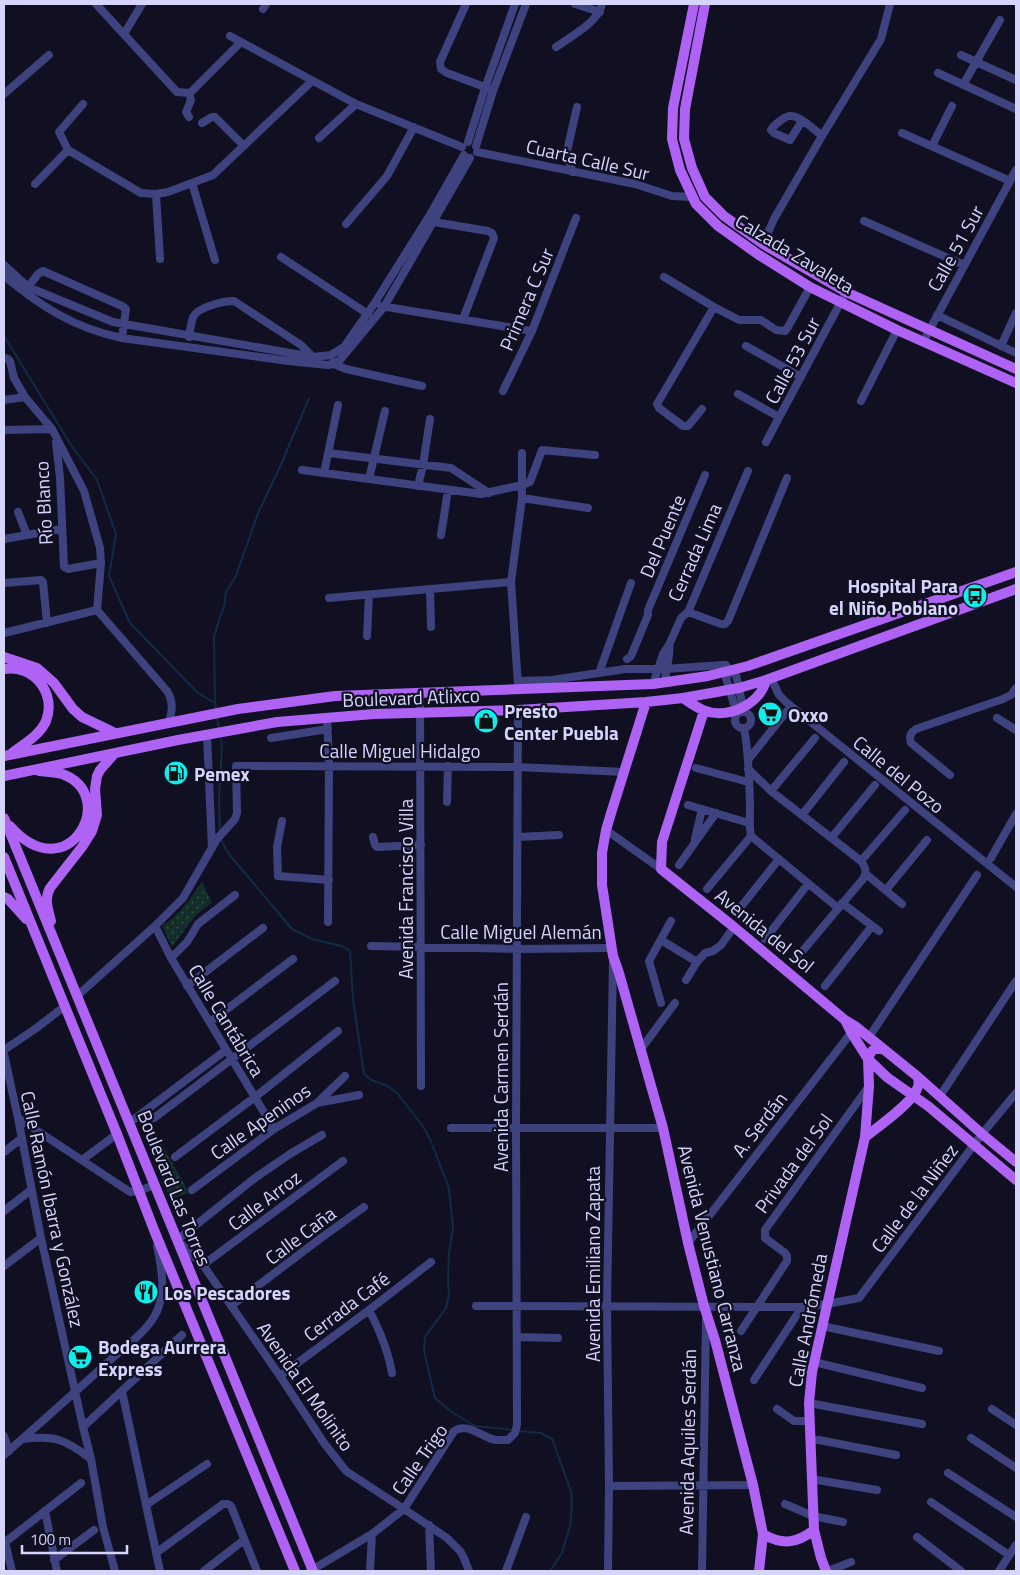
<svg xmlns="http://www.w3.org/2000/svg" width="1020" height="1575" font-family="'Titillium Web',sans-serif">
<style>
.park{fill:url(#park-dots)}
.lines{fill:none;stroke-linecap:round;stroke-linejoin:round}
.stream{stroke:#112b46;stroke-width:2}
.minor{stroke:#3e437f;stroke-width:8}
.major{stroke:#ae63f5;stroke-width:10}
.labels{text-anchor:middle;dominant-baseline:central;stroke-width:4.5;stroke-linejoin:round;paint-order:stroke}
.street-label{font-size:19px;fill:#d5d5fc;stroke:#111023}
.poi-label{font-size:19px;font-weight:bold;fill:#d5d5fc;stroke:#111023;text-anchor:start}
</style>
<defs>
<pattern id="park-dots" width="8" height="8" patternUnits="userSpaceOnUse" patternTransform="scale(1.25)"><rect width="8" height="8" fill="#132d29"/><path d="M2 2h.1M6 6h.1" fill="none" stroke="#344b49" stroke-width="1.8" stroke-linecap="round"/></pattern>
</defs>
<rect width="100%" height="100%" fill="#111023"/>
<path class="park" d="M202 882 212 902 195 916 172 947 162 926C179 916 191 897 202 882Z
M153 1128 189 1193 170 1199 145 1134Z"/>
<g class="lines">
<path class="stream" d="M4 336 71 445 97 480 116 534 109 576 130 623 198 693 215 703
M216 711 215 703 214 637 219 620 224 607 226 592 235 578 259 511 280 467 309 398
M217 718 219 728
M220 735 222 744 219 800 220 830
M220 838 228 853 292 929 312 939 342 946 350 951 353 999 364 1074 371 1080 388 1086 397 1093 422 1125 430 1139 449 1188 453 1228 449 1253 448 1279 449 1295 446 1308 425 1337 424 1351 435 1398 450 1411 475 1426 514 1430
M519 1431 541 1433 552 1439 571 1491 572 1505 570 1526 562 1553 550 1571"/>
<path class="minor" d="M96 4 177 92 189 93 192 91 241 42
M466 4 440 62 441 69 447 73 490 89
M575 4 600 12
M263 9 266 4
M124 34 142 4
M230 36 356 104 462 147
M556 47C571 36 598 23 602 4
M961 55 1016 80
M938 73 1016 109
M963 85 1000 20
M189 93 191 100 186 112 189 117
M4 94 49 55
M83 104 59 132 68 150 141 193 156 194 168 192 213 175 312 81
M802 121 790 140 774 133 771 130C773 126 776 124 780 121 783 119 787 115 791 116 800 116 815 130 822 136
M202 123 212 117H215L244 146
M902 133 1010 181
M319 138 356 104
M468 142 485 88 515 4
M476 146 493 91 526 4
M932 146 952 106
M477 152 635 184 672 196 692 197
M573 172 568 159 567 151 577 107
M192 183 215 260
M35 184 68 150
M156 194 160 259
M864 221 964 265
M434 222 488 231 492 233 494 238 463 319
M346 224 387 176 414 127
M763 244 774 219 822 136 881 39 890 4
M281 257 368 314
M4 265 28 287 113 322 313 357 331 355 344 347 374 304 431 213 464 155
M4 276C42 307 74 328 122 338L288 361 328 365 334 364 340 360 384 307 470 158
M664 277 714 307
M25 291 38 274 43 271 122 306 126 309 122 338
M381 306 532 331
M937 315 1016 353
M189 337C190 331 191 323 193 317 198 307 223 301 234 301L301 345 313 357
M923 342 1016 170
M746 346 801 377
M1001 346 1016 313
M4 358 8 359 10 361 14 378 25 397 52 429 84 491 100 548 101 563 97 610 167 691C174 702 172 711 169 723
M333 362 334 364 346 369 422 386
M503 391 532 331 576 218
M738 394 779 417
M4 400 25 397
M861 401 897 330
M702 409 688 426H683L659 408 657 404 714 307 739 320H761L776 330 785 331 788 327 810 287
M4 430 52 429
M56 442 60 478 64 567 68 569 101 563
M766 442 846 292
M329 453 451 468 489 493
M302 470 481 494 522 485 530 482 542 450 595 455
M324 473 338 405
M369 479 385 411
M418 486 423 465 430 419
M522 498 588 508
M18 512 27 535
M441 535 448 490
M4 539 61 529
M4 583 41 580 43 582 47 623
M430 589 431 627
M329 598 511 582
M688 612 721 624H725L728 621 787 478
M4 633 97 610
M367 636 369 595
M627 659 631 656 648 615V610L705 475
M729 671 726 678 737 714
M599 673 631 583
M771 678 779 695 786 702 1016 887
M518 681 552 680 625 669H665L723 665H726L729 671 736 675 744 712
M665 682C665 670 671 656 669 645
M653 684 663 654 669 645 681 618 688 612 748 471
M518 685 511 582 522 498V453
M420 692 421 1086
M735 720a8 8 0 1 1 16 0a8 8 0 1 1-16 0Z
M327 718 329 765 328 922
M997 718 1016 730
M744 728C749 753 749 779 750 804 750 815 749 825 751 836
M207 735 212 848
M271 738 328 729
M748 760 787 711
M696 768 748 782
M748 769 771 791 861 861C866 868 867 872 863 879L795 960
M950 775 911 743C909 736 910 733 916 729L1003 699 1011 695 1016 688
M771 791 815 738
M447 802 448 766
M688 805 749 823
M802 815 844 762
M282 821 277 847 278 876 329 880
M606 830 661 869
M751 836 838 908
M373 837 375 845 377 847 421 845
M518 837 559 835
M832 837 875 785
M695 839 702 809
M991 858 1016 814
M861 861 905 810
M679 865 716 813
M866 874 902 904
M707 889 751 836
M886 890 927 840
M842 903 879 931
M736 913 779 859
M155 926 171 958 274 1129
M765 939 808 884
M661 940 697 962
M371 946 517 949 611 948
M171 958 187 942 198 924 235 895
M686 980 697 962 705 953 713 951 721 945 734 927
M187 986 263 928
M825 986 872 926
M77 996 155 926 183 898 217 839 235 819 237 813 236 766 517 767 624 772
M661 1003 649 961 671 921
M210 1022 293 959
M869 1037 977 875
M641 1049 675 1003
M4 1050 35 1029 65 1006
M4 1054 18 1118 41 1238 83 1427 91 1459 103 1527 115 1571
M940 1096 1016 981
M317 1103 359 1095
M18 1118 130 1192 139 1191 154 1185
M154 1118 335 981
M129 1123 226 1050
M451 1128H663
M322 1135 290 1154 255 1178 177 1240 203 1265 280 1376 324 1443 346 1471 404 1509 447 1538 460 1551 464 1558 469 1571
M4 1152 22 1138
M175 1157 255 1097 338 1031
M82 1160 117 1134
M192 1190 274 1129 317 1103 345 1076
M4 1211 31 1190
M688 1243 854 1029
M203 1265 343 1161
M4 1266 41 1238
M231 1306 321 1238 364 1207
M476 1306 802 1307 827 1304 859 1298 982 1134 1016 1093
M369 1310C380 1331 388 1350 392 1373
M822 1326 939 1351
M741 1331 787 1261V1256L785 1253 765 1238V1230L869 1086
M517 1337 558 1338
M814 1362 922 1388
M795 1364 812 1372
M280 1376 369 1310 431 1262
M754 1380 802 1307
M122 1391 160 1571
M809 1403 922 1424
M777 1409 794 1421H809
M992 1409 1016 1425
M83 1427 182 1335
M4 1436 9 1451
M971 1438 1016 1468
M22 1439C54 1435 65 1439 91 1459
M810 1440H819L896 1455
M4 1455C38 1425 73 1394 107 1363 122 1349 143 1335 154 1317 167 1296 162 1270 157 1246
M948 1473 1016 1517
M811 1479 877 1490
M609 1486 753 1485
M931 1502 1009 1555
M785 1504 813 1516 843 1522
M146 1505 207 1464
M45 1511 57 1571
M429 1525 431 1571
M917 1537 961 1571
M5 1542 12 1571
M4 1543 81 1483
M156 1553 223 1504H228L231 1506 257 1571
M54 1560 94 1530
M204 1571 244 1540
M310 1571 372 1534 404 1509 454 1431C468 1422 481 1437 496 1440 500 1440 504 1440 508 1440L515 1433 517 1425 516 1128 518 710
M370 1571 372 1534
M506 1571 526 1517
M608 1571 609 1486 607 1305 613 961
M702 1571 706 1318
M828 1571 851 1562
M999 1571 1016 1545"/>
<path class="major" d="M694 4 673 108 672 139 680 170 696 204 718 226 759 255 810 287 897 330 1016 383
M705 4 685 109 684 139 692 168 705 197 724 216 763 244 846 292 1016 369
M4 657 37 668 54 683 73 709 82 717 115 733
M4 669C33 664 57 693 46 721 40 735 24 744 12 753
M683 698C689 702 696 707 703 710 727 720 760 705 766 680
M646 702 612 810 606 830 602 853V885L613 956 619 973 663 1128 688 1243 704 1306 715 1340 753 1485 763 1534 759 1571
M704 711 662 842 661 869 734 927 845 1020 855 1026 918 1077 982 1134 1016 1162
M4 756 238 709 335 696 653 684 708 676 748 666 1016 572
M4 776 178 740 277 722 374 714 518 710 646 702 683 698 739 688 766 680 1016 589
M4 818 313 1571
M10 826C68 892 121 795 62 774 55 772 47 772 39 771
M4 857 117 1134 154 1230 295 1571
M4 897 8 899 26 919
M51 921C48 909 44 899 50 888L82 847 92 831 97 815 95 789 97 776 100 770 115 753
M845 1020 851 1032 868 1059 888 1078 928 1106 1016 1180
M865 1137C878 1127 912 1103 917 1089 919 1085 919 1081 918 1077
M763 1534C782 1545 796 1544 814 1530
M826 1571 821 1558 814 1530 809 1403 812 1372 865 1137 869 1086 868 1059 870 1054 873 1050 881 1048"/>
</g>
<defs>
<symbol id="bus-disc" viewBox="-11 -11 22 22"><circle r="9.5" fill="#0feeeb" stroke="#111023"/><path d="M-5-6H5V4H4V6H2V4H-2V6H-4V4H-5ZM-3.5-4V0h7V-4ZM-3.5 1.2v1.5H-2V1.2ZM2 1.2v1.5H3.5V1.2Z" fill="#111"/></symbol>
<symbol id="supermarket-disc" viewBox="-11 -11 22 22"><circle r="9.5" fill="#0feeeb" stroke="#111023"/><path d="M-6-5.5h2.5l.6 2H6L4.5 2H-2.5L-4.4-4H-6ZM-1.5 3.2a1.3 1.3 0 1 0 .1 0ZM3 3.2a1.3 1.3 0 1 0 .1 0Z" fill="#111"/></symbol>
<symbol id="shop-disc" viewBox="-11 -11 22 22"><circle r="9.5" fill="#0feeeb" stroke="#111023"/><path d="M-5-2.5h2.3a2.7 3.5 0 0 1 5.4 0H5L5.5 6h-11ZM-1.5-2.5h3a1.5 2.3 0 0 0-3 0Z" fill="#111"/></symbol>
<symbol id="fuel-disc" viewBox="-11 -11 22 22"><circle r="9.5" fill="#0feeeb" stroke="#111023"/><path d="M-5.5-6h7V0h2V4h1.3V-2.5L3-4.5l.8-.8L6-3V5H2.5V1h-1V6h-7ZM-4.2-4.7v3.2H.2V-4.7Z" fill="#111"/></symbol>
<symbol id="restaurant-disc" viewBox="-11 -11 22 22"><circle r="9.5" fill="#0feeeb" stroke="#111023"/><path d="M-5-6h1v4h1v-4h1v4h1v-4h1v5L-1.5 .5V6h-2V.5L-5-1ZM5-6V6H3V1.5H1.5Q1.5-4 5-6Z" fill="#111"/></symbol>
</defs>
<g fill-rule="evenodd">
<use href="#bus-disc" x="961" y="582" width="28" height="28"/>
<use href="#supermarket-disc" x="756" y="700" width="28" height="28"/>
<use href="#shop-disc" x="472" y="707" width="28" height="28"/>
<use href="#fuel-disc" x="162" y="759" width="28" height="28"/>
<use href="#restaurant-disc" x="132" y="1278" width="28" height="28"/>
<use href="#supermarket-disc" x="66" y="1343" width="28" height="28"/>
</g>
<g class="labels">
<g class="street-label">
<text transform="translate(588 159) rotate(13)">Cuarta Calle Sur</text>
<text transform="translate(955 248) rotate(-61)">Calle 51 Sur</text>
<text transform="translate(795 253) rotate(31)">Calzada Zavaleta</text>
<text transform="translate(526 299) rotate(-67)">Primera C Sur</text>
<text transform="translate(792 360) rotate(-62)">Calle 53 Sur</text>
<text transform="translate(43 503) rotate(-93)">Río Blanco</text>
<text transform="translate(662 536) rotate(-67)">Del Puente</text>
<text transform="translate(694 552) rotate(-66)">Cerrada Lima</text>
<text transform="translate(411 697) rotate(-2)">Boulevard Atlixco</text>
<text x="400" y="750">Calle Miguel Hidalgo</text>
<text transform="translate(899 774) rotate(39)">Calle del Pozo</text>
<text transform="translate(405 889) rotate(-90)">Avenida Francisco Villa</text>
<text transform="translate(765 930) rotate(39)">Avenida del Sol</text>
<text x="521" y="931">Calle Miguel Alemán</text>
<text transform="translate(227 1020) rotate(59)">Calle Cantábrica</text>
<text transform="translate(500 1077) rotate(-90)">Avenida Carmen Serdán</text>
<text transform="translate(260 1121) rotate(-35)">Calle Apeninos</text>
<text transform="translate(759 1124) rotate(-52)">A. Serdán</text>
<text transform="translate(793 1163) rotate(-54)">Privada del Sol</text>
<text transform="translate(175 1188) rotate(68)">Boulevard Las Torres</text>
<text transform="translate(914 1198) rotate(-53)">Calle de la Niñez</text>
<text transform="translate(264 1200) rotate(-37)">Calle Arroz</text>
<text transform="translate(53 1209) rotate(78)">Calle Ramón Ibarra y González</text>
<text transform="translate(300 1235) rotate(-37)">Calle Caña</text>
<text transform="translate(713 1258) rotate(76)">Avenida Venustiano Carranza</text>
<text transform="translate(592 1264) rotate(-90)">Avenida Emiliano Zapata</text>
<text transform="translate(346 1306) rotate(-37)">Cerrada Café</text>
<text transform="translate(807 1320) rotate(-79)">Calle Andrómeda</text>
<text transform="translate(306 1386) rotate(55)">Avenida El Molinito</text>
<text transform="translate(687 1442) rotate(-89)">Avenida Aquiles Serdán</text>
<text transform="translate(419 1459) rotate(-55)">Calle Trigo</text>
</g>
<g class="poi-label">
<text x="958" y="585" text-anchor="end">Hospital Para<tspan x="958" dy="22">el Niño Poblano</tspan></text>
<text x="504" y="710">Presto<tspan x="504" dy="22">Center Puebla</tspan></text>
<text x="788" y="714">Oxxo</text>
<text x="194" y="773">Pemex</text>
<text x="164" y="1292">Los Pescadores</text>
<text x="98" y="1346">Bodega Aurrera<tspan x="98" dy="22">Express</tspan></text>
</g>
</g>
<rect width="1020" height="1575" fill="none" stroke="#d5d5fc" stroke-width="10"/>
<path d="M22 1545v8h105v-8" fill="none" stroke="#d5d5fc" stroke-width="2.5"/>
<text x="30" y="1545" font-size="15" fill="#d5d5fc" stroke="#111023" stroke-width="4" paint-order="stroke">100 m</text>
</svg>
